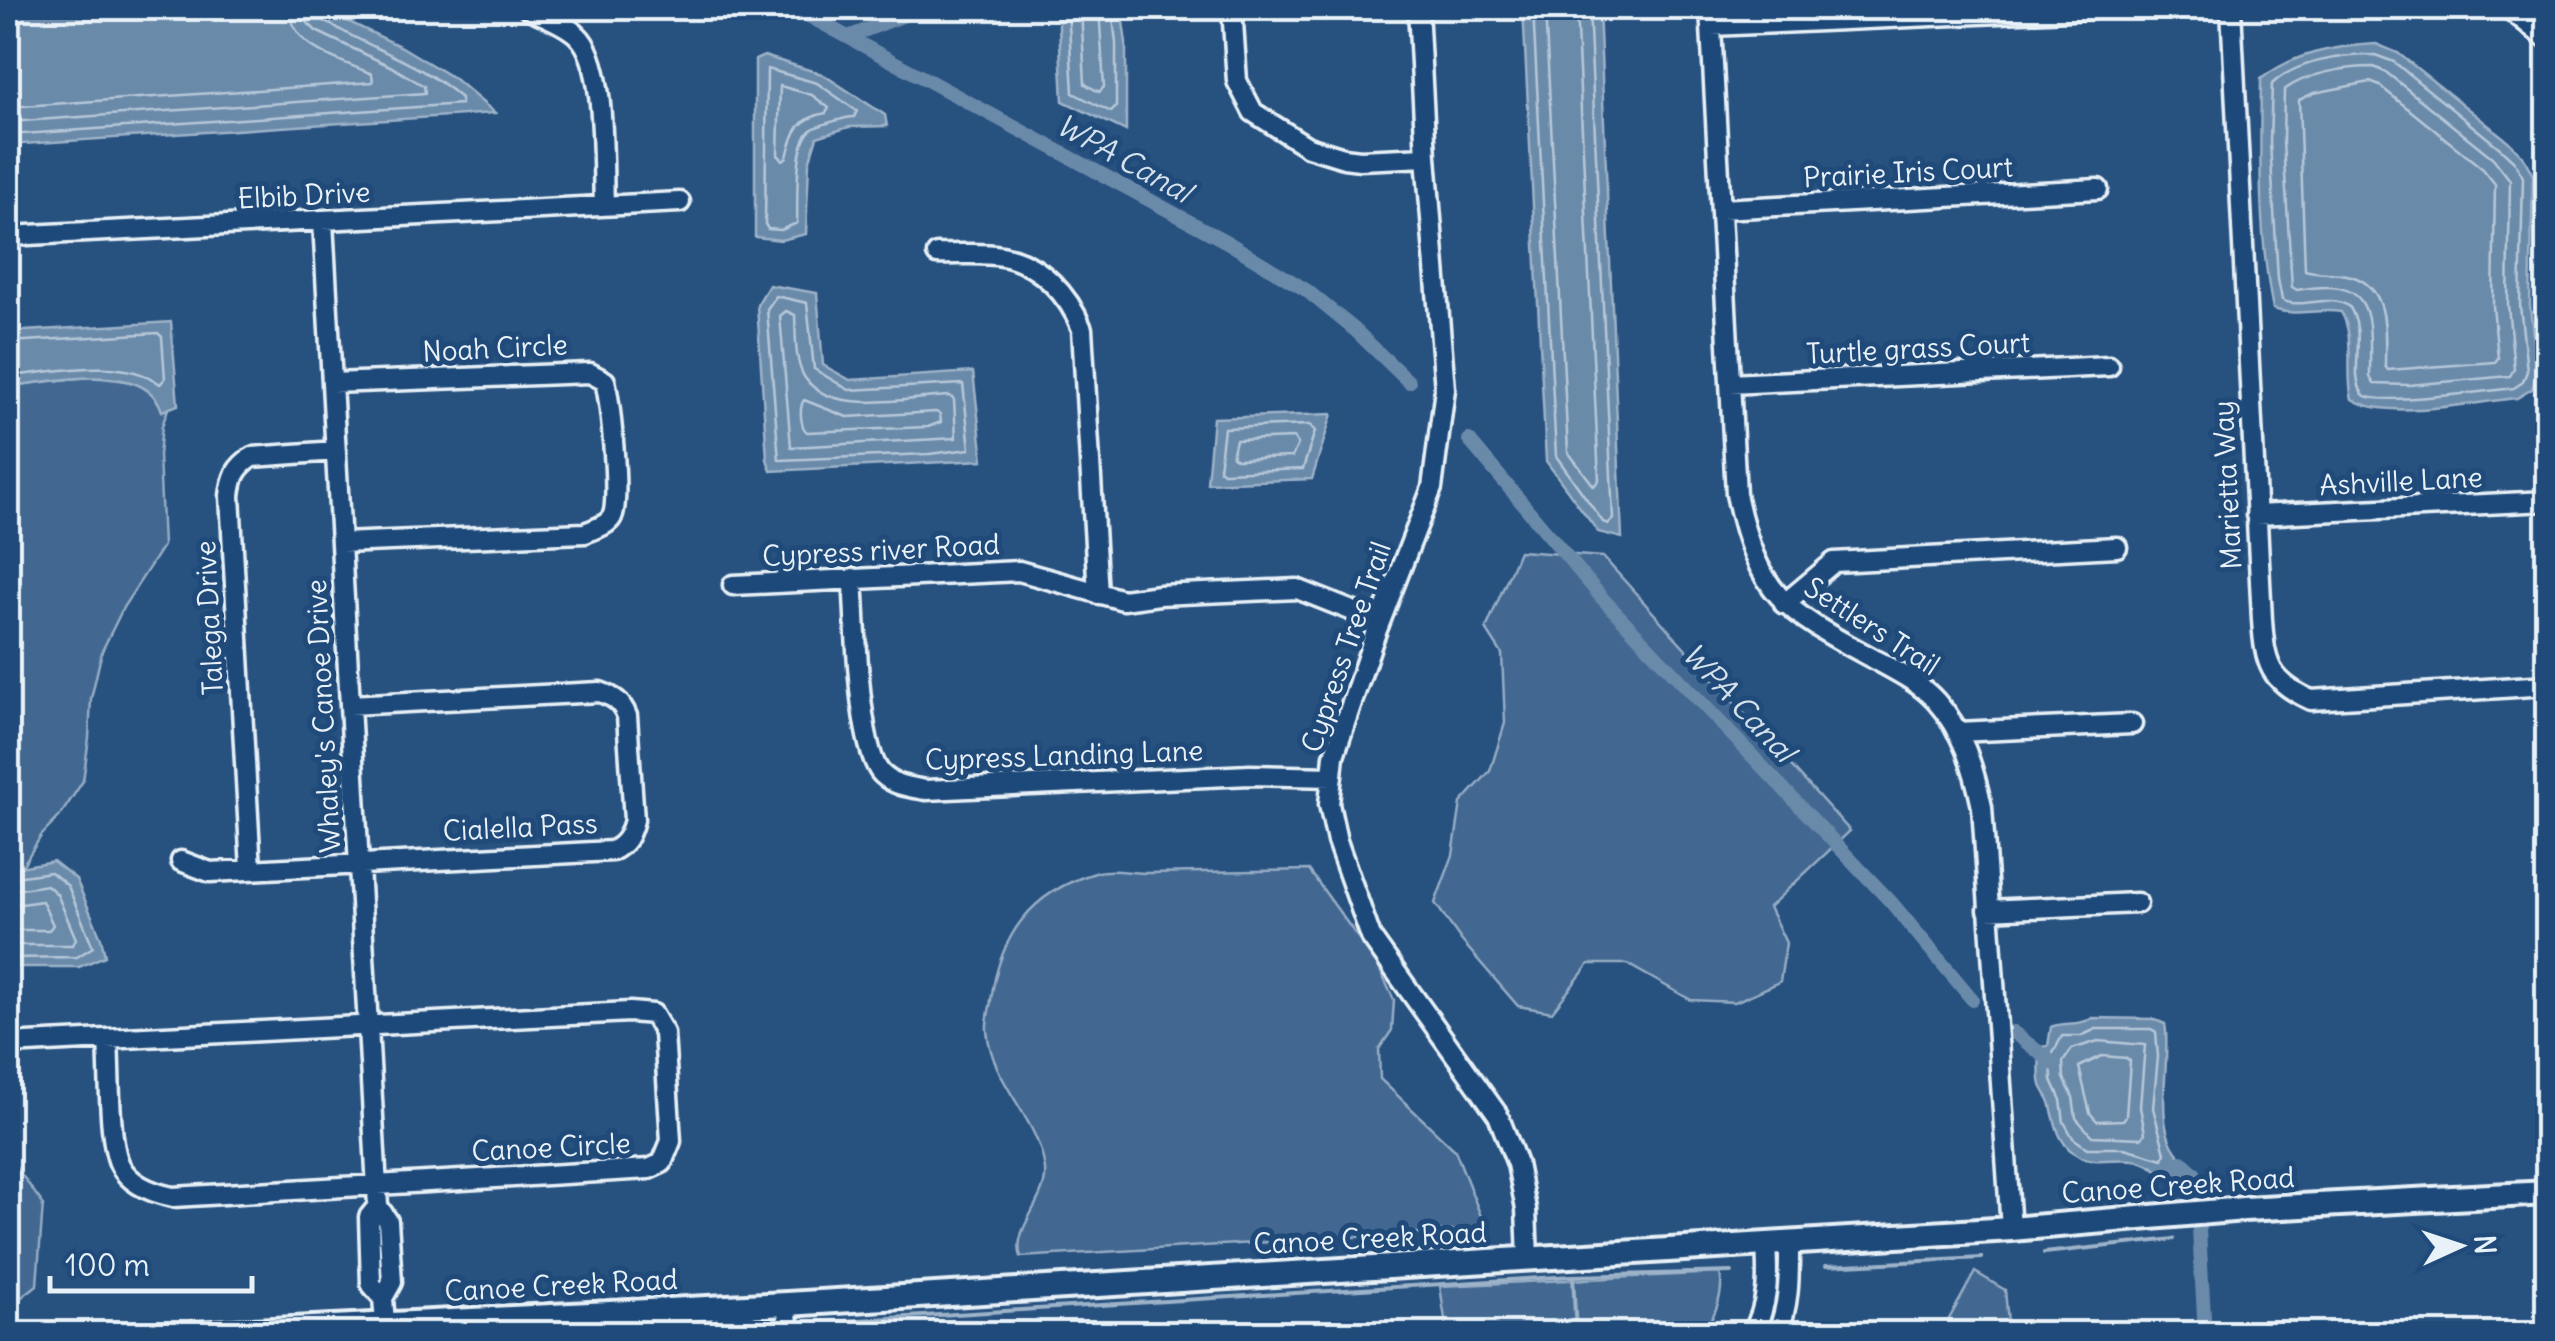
<svg xmlns="http://www.w3.org/2000/svg" width="2555" height="1341" font-family="Delius,sans-serif">
<style>
.green{fill:#436891;stroke:#96acc4;stroke-width:2.5}
.water{fill:#6b8aaa;stroke:#9db3c9;stroke-width:2.5}
.lines{fill:none;stroke-linecap:round;stroke-linejoin:round}
.shore{stroke:#b6c8d9;stroke-width:2.5}
.stream{stroke:#9db3c9;stroke-width:4}
.canal{stroke:#6b8aaa;stroke-width:14}
.minor-casing{stroke:#e8f1f8;stroke-width:25}
.major-casing{stroke:#e8f1f8;stroke-width:30}
.minor{stroke:#1f4a7a;stroke-width:18}
.major{stroke:#1f4a7a;stroke-width:22}
.labels{text-anchor:middle;dominant-baseline:central;stroke-width:10;stroke-linejoin:round;paint-order:stroke}
.street-label{font-size:28px;fill:#e8f1f8;stroke:#1f4a7a}
.water-label{font-size:30px;font-style:italic;fill:#d5e2ec;stroke:#1f4a7a}
</style>
<rect width="100%" height="100%" fill="#27517f"/>
<filter id="ink" filterUnits="userSpaceOnUse"><feTurbulence type="fractalNoise" baseFrequency=".01" numOctaves="2"/><feDisplacementMap in="SourceGraphic" scale="20" xChannelSelector="R" yChannelSelector="G"/><feConvolveMatrix kernelMatrix="1 2 1 2 8 2 1 2 1" color-interpolation-filters="sRGB"/></filter>
<g filter="url(#ink)">
<path class="green" d="M88 377C117 380 152 378 162 410L168 409 162 426 159 455 163 546 124 606 102 651 91 699 89 738 83 781 60 816 41 836 23 865 8 869V386Z
M1519 551 1603 557 1850 831 1769 907 1786 943 1780 982 1735 1002 1691 1000 1627 964H1589L1552 1012 1518 1006 1461 940 1435 903 1453 855 1461 803 1490 771 1505 723 1502 654 1486 629Z
M1309 870 1377 964 1394 1000 1392 1030 1379 1049 1380 1079 1455 1150 1486 1229 1021 1257C1011 1229 1048 1200 1045 1170 1039 1118 991 1083 987 1030 986 1021 990 1009 991 1000 1000 935 1031 892 1095 873 1110 868 1132 873 1148 873 1202 872 1255 871 1309 870Z
M8 1156 43 1204 37 1285 8 1308Z
M1975 1272 2005 1290 2009 1333H1949V1319Z
M1720 1273C1725 1294 1714 1315 1705 1333H1447L1440 1286Z"/>
<path class="water" d="M8 8H320L402 47 455 79 495 113 8 145Z
M1058 8H1121L1126 43V131L1063 101Z
M1523 8H1599L1622 538 1598 532 1546 461Z
M2376 44 2398 53 2508 141 2522 155 2533 175 2530 305 2537 372 2532 389 2517 398C2477 402 2385 421 2352 399 2345 372 2356 336 2341 312 2318 308 2296 317 2273 309 2258 235 2260 155 2261 79 2293 53 2336 46 2376 44Z
M764 56 822 74 885 115 887 126 849 127 817 137 809 163 806 234 781 240 755 237V60Z
M769 285 817 293 823 365 850 380 973 372 983 460 771 471 767 459 757 305Z
M171 322 178 405 162 411C146 358 49 383 8 386V332Z
M1332 414 1312 479 1207 483 1213 418Z
M53 861 76 879 101 938 105 956 79 967H8V869Z
M2093 1018 2153 1019 2165 1024C2173 1066 2145 1144 2194 1166L2196 1192C2175 1187 2163 1169 2142 1162 2123 1155 2100 1165 2081 1157 2059 1147 2056 1126 2051 1106 2050 1098 2043 1092 2041 1085 2038 1075 2040 1058 2040 1047L2048 1046 2051 1027C2064 1021 2077 1027 2093 1018Z"/>
<g class="lines">
<path class="shore" d="M1068 8 1073 93 1111 112 1116 107V44L1112 8
M1081 8 1085 84 1099 92 1104 87 1099 8
M1533 8 1556 456 1603 522 1608 524 1613 519 1589 8
M1545 8 1568 452 1594 486 1599 480 1576 8
M2375 55 2394 62 2501 149 2514 161 2523 177 2520 305 2527 371 2523 382 2514 388C2489 391 2382 405 2365 396 2359 392 2358 382 2357 375 2356 350 2363 328 2349 306 2326 293 2300 310 2282 300L2278 279 2270 142 2272 84C2296 61 2342 55 2375 55Z
M2374 67 2387 73 2493 158 2510 180 2508 305 2514 369 2510 376 2409 385 2374 384 2370 377C2370 316 2377 275 2297 290L2292 287 2283 142 2284 90C2307 73 2346 67 2374 67Z
M767 69 817 83 857 111 854 117C847 117 814 126 810 131 794 146 798 201 797 223L781 230 768 229 765 224Z
M2370 82 2380 86 2483 169 2495 184 2493 306 2498 358 2495 362 2388 370 2385 366C2385 334 2391 288 2351 276 2336 272 2318 274 2305 270L2299 100 2314 93Z
M780 86 812 95 829 108 826 113C798 118 793 132 787 157L783 160 778 155Z
M8 107 373 82 372 74C340 60 291 49 290 8
M8 122 425 93 424 86 392 67 316 31 307 22 305 8
M8 135 461 104V98C420 62 368 48 323 20L317 8
M776 296 807 303 814 369 849 390 963 384 970 449 929 454 779 460 767 309Z
M786 311 795 315C796 333 794 362 805 378 832 417 910 397 950 396L954 400 956 438 791 447 780 316Z
M8 342 158 333 162 337 165 379 160 384C122 355 51 373 8 376
M804 400 847 417 936 412 940 414 941 422 928 427 807 432C800 427 799 407 804 400Z
M1310 425 1315 431 1303 469 1223 472 1219 469 1224 428Z
M1294 438 1298 444 1292 457 1237 459 1232 456 1236 440Z
M8 878 51 872 68 886 93 947 77 957 8 958
M8 891 47 885 57 894 76 939 72 945H8
M8 906 42 901 53 925 49 930H8
M2096 1029H2151L2156 1032 2158 1057 2153 1108 2165 1153 2163 1159 2124 1148H2087L2073 1138 2064 1122 2061 1100 2052 1080 2051 1057 2062 1036H2081Z
M2098 1041 2145 1045 2140 1107 2145 1133 2142 1138 2092 1136 2076 1118 2073 1097 2064 1078 2063 1062 2072 1049Z
M2102 1056 2126 1058 2130 1061 2126 1116 2123 1120 2097 1121 2090 1113 2079 1067Z"/>
<path class="stream" d="M2044 1253 2174 1239
M1826 1266 1982 1258
M794 1324 1573 1276
M666 1334 689 1326 779 1325
M1576 1334 1573 1276 1732 1272"/>
<path class="canal" d="M794 8 1227 242 1306 290 1355 330 1409 382
M848 37 902 16 916 8
M1469 440 1602 598 1891 902 1972 999
M2013 1032 2054 1064
M2182 1162 2194 1173 2201 1190
M2199 1230 2205 1334"/>
<defs>
<path id="minor" d="M528 8C543 16 565 23 577 35 607 62 602 163 604 205
M1232 8 1237 81 1253 112 1308 147 1344 158 1360 160 1426 157
M1418 8 1426 157 1445 389 1432 488 1373 640 1334 756 1329 804 1337 841 1371 937 1498 1115 1517 1164 1526 1209 1528 1259
M1710 8 1736 494C1758 595 1784 611 1872 658 1894 670 1919 682 1936 701 1963 731 1974 769 1982 807L2011 1229
M2231 8 2262 620C2265 664 2269 681 2311 700L2548 685
M2508 8 2548 40
M1711 26 2091 9
M1721 209 2098 189
M323 222 378 1206 388 1221 392 1282 383 1298 385 1323
M8 236 680 202
M937 254C958 255 981 252 1002 256 1040 263 1069 295 1082 329L1098 594
M332 383 590 373 605 381C610 401 621 501 612 517 607 526 594 529 585 533L341 543
M1730 384 2109 366
M2256 515 2548 501
M853 578C856 617 857 752 883 775 895 786 910 787 926 790L1250 775 1332 777
M733 585 1019 571 1123 600 1159 595 1297 589 1380 622
M1784 604 1834 562 2117 547
M1957 732 2132 724
M181 861 210 872 612 851C626 844 630 835 634 820L627 716C621 701 614 697 600 692L350 705
M251 869 230 496C232 477 236 467 252 457L336 451
M1988 910 2137 903
M8 1044 630 1012 653 1014 664 1033 671 1141 662 1163 649 1169 173 1197C153 1193 130 1185 120 1165 108 1141 110 1069 108 1039
M378 1206 369 1217 371 1284 383 1298
M787 1304 788 1334
M1752 1334C1769 1304 1768 1278 1766 1244
M1777 1334C1790 1304 1789 1275 1789 1243"/>
<path id="major" d="M195 1334 787 1304 2011 1229 2244 1209 2548 1193"/>
</defs>
<use href="#minor" class="minor-casing"/>
<use href="#major" class="major-casing"/>
<use href="#minor" class="minor"/>
<use href="#major" class="major"/>
</g>
</g>
<g class="labels">
<g class="street-label">
<text transform="translate(1908 172) rotate(-3)">Prairie Iris Court</text>
<text transform="translate(304 195) rotate(-3)">Elbib Drive</text>
<text transform="translate(495 348) rotate(-3)">Noah Circle</text>
<text transform="translate(1918 348) rotate(-3)">Turtle grass Court</text>
<text transform="translate(2401 481) rotate(-3)">Ashville Lane</text>
<text transform="translate(2227 485) rotate(-93)">Marietta Way</text>
<text transform="translate(881 550) rotate(-3)">Cypress river Road</text>
<text transform="translate(209 618) rotate(-93)">Talega Drive</text>
<text transform="translate(1872 626) rotate(33)">Settlers Trail</text>
<text transform="translate(1346 647) rotate(-71)">Cypress Tree Trail</text>
<text transform="translate(323 716) rotate(-93)">Whaley's Canoe Drive</text>
<text transform="translate(1064 755) rotate(-2)">Cypress Landing Lane</text>
<text transform="translate(520 827) rotate(-3)">Cialella Pass</text>
<text transform="translate(551 1147) rotate(-3)">Canoe Circle</text>
<text transform="translate(2178 1185) rotate(-4)">Canoe Creek Road</text>
<text transform="translate(1370 1238) rotate(-3)">Canoe Creek Road</text>
<text transform="translate(561 1285) rotate(-3)">Canoe Creek Road</text>
</g>
<g class="water-label">
<text transform="translate(1124 158) rotate(29)">WPA Canal</text>
<text transform="translate(1739 702) rotate(47)">WPA Canal</text>
</g>
</g>
<rect width="2555" height="1341" fill="none" stroke="#1f4a7a" stroke-width="40"/>
<rect x="20" y="20" width="2515" height="1301" fill="none" stroke="#e8f1f8" stroke-width="4" filter="url(#ink)"/>
<g transform="translate(2460 1246) rotate(87)" stroke="#1f4a7a" stroke-width="8" paint-order="stroke">
<path d="M0-8L18 38L0 25L-18 38Z" fill="#e8f1f8"/>
<text y="-15" font-size="28" font-weight="bold" text-anchor="middle" fill="#e8f1f8">N</text>
</g>
<path d="M50 1276v15h202v-15" fill="none" stroke="#e8f1f8" stroke-width="5"/>
<text x="65" y="1276" font-size="30" fill="#e8f1f8" stroke="#1f4a7a" stroke-width="8" paint-order="stroke">100 m</text>
</svg>
